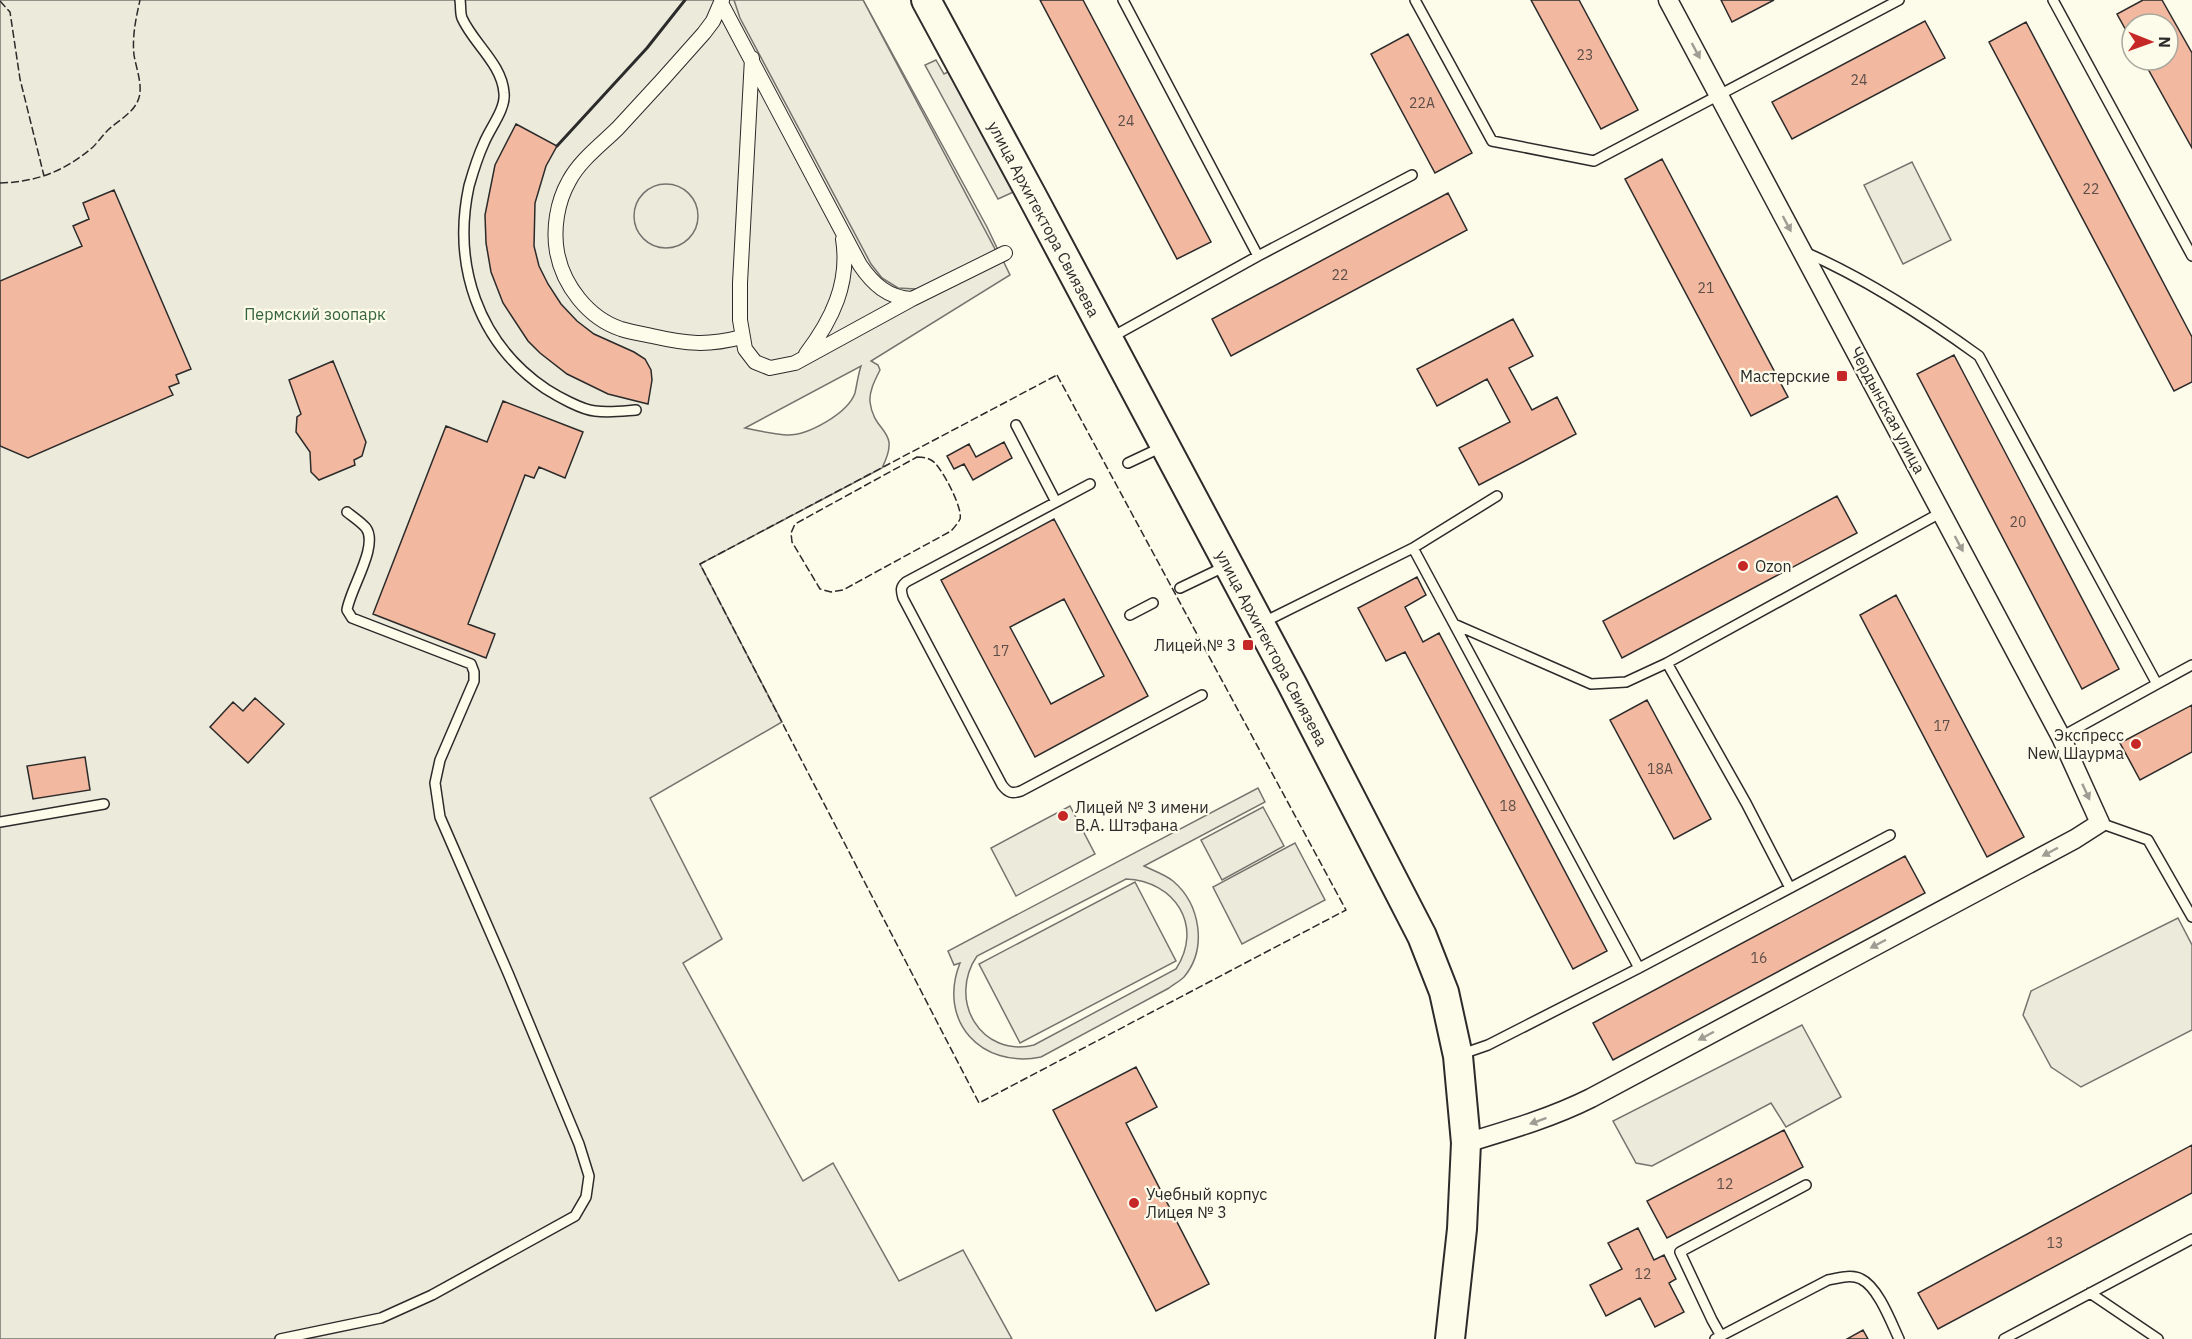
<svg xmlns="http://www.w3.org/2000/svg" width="2192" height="1339" font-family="'IBM Plex Sans',sans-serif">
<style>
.green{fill:#ecebdb;stroke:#74746e;stroke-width:1.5;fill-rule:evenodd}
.parking{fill:#eceadb;stroke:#74746e;stroke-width:1.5}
.building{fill:#f2b8a0;stroke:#2b2b2b;stroke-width:1.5;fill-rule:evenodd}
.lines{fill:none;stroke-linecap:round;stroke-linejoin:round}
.service-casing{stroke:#2b2b2b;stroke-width:12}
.pedestrian-casing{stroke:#2b2b2b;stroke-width:16}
.minor-casing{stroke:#2b2b2b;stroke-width:21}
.primary-casing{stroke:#2b2b2b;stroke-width:32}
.service{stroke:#fdfbea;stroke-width:9}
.pedestrian{stroke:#fdfbea;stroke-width:14}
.minor{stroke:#fdfbea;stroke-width:18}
.primary{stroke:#fdfbea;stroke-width:28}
.fence{stroke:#2b2b2b;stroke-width:1.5;stroke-dasharray:8 3;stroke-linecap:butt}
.wall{stroke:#2b2b2b;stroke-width:3}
.oneway{fill:#9e9d94}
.poi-dot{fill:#c62828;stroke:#fdfbea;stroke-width:2}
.labels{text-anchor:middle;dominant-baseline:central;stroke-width:4.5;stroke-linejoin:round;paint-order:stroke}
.number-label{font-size:14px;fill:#5d4e48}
.street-label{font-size:16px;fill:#2b2b2b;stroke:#fdfbea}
.park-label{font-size:16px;fill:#34623c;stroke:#fdfbea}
.poi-label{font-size:16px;fill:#2b2b2b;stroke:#fdfbea;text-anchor:end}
</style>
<rect width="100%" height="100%" fill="#fdfbea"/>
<path class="green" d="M0 0H863L987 227 1010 275 871 361 878 365 880 370C875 380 869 391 870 402 874 435 902 428 882 468L700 564 782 722 650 798 722 939 683 963 803 1181 833 1163 899 1281 963 1250 1012 1339H0ZM861 366C858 375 857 384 855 393 848 413 808 436 786 435 773 434 759 431 745 428Z
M936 60 944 74 958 67 1022 188 998 199 925 65Z
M1912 162 1951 240 1903 264 1864 185Z
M1258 788 1265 802 1144 866C1154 871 1164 874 1173 881 1200 904 1208 948 1184 977 1180 981 1174 984 1169 988L1041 1057C981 1069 937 1021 960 963L954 965 948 951ZM1126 879C1175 881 1204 926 1176 969L1034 1045C981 1058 947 1000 977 956Z
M1070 806 1095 854 1016 896 991 848Z
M1263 807 1284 846 1222 880 1201 840Z
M1295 843 1325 900 1242 944 1213 887Z
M1135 882 1176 961 1020 1043 979 964Z"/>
<path class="parking" d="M734 0H863L996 251 928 286 916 289 898 288 882 278 871 264 740 18Z
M634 216a32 32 0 1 1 64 0a32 32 0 1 1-64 0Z
M2178 918 2192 945V1030L2081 1087 2051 1067 2023 1015 2031 991Z
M1802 1025 1841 1097 1786 1127 1771 1103 1652 1166 1636 1163 1613 1121Z"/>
<path class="building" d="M1040 0H1083L1211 242 1177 259Z
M1531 0H1579L1638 110 1601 129Z
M1721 0H1774L1732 22Z
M2143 0H2162L2192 53V148L2143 60H2168V24H2132V41L2117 14Z
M1925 21 1945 58 1792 139 1772 102Z
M2026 22 2192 337V382L2174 391 1989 42Z
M1408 34 1472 153 1435 173 1371 54Z
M516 124 557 146 546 166 535 203 534 246 539 266 548 284 561 304 577 321 594 334 634 352 645 359 651 370 652 380 648 404 608 394 567 374 540 353 528 341 503 303 491 272 486 243 485 215 495 165Z
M1662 159 1788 397 1751 416 1625 179Z
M114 190 191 369 176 375 179 383 169 387 173 395 28 458 0 446V281L82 246 73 226 89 219 83 203Z
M1448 193 1467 230 1231 356 1212 319Z
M1513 319 1533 356 1509 368 1532 410 1557 397 1576 434 1479 485 1459 448 1510 422 1487 379 1437 406 1417 369Z
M1954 355 2119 669 2082 689 1917 374Z
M333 361 366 442 362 456 354 460 355 465 319 480 311 472 310 452 296 432 297 417 301 414 289 380Z
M503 401 583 432 565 478 539 467 534 478 525 475 468 624 495 634 486 658 373 614 446 426 487 442Z
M1004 442 1012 458 973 480 964 464 954 469 947 456 969 444 976 457Z
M1837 496 1857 533 1622 658 1603 621Z
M1054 519 1148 696 1035 757 941 580ZM1064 599 1104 676 1051 704 1010 627Z
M1417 577 1426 595 1405 607 1423 642 1439 633 1607 951 1573 969 1405 652 1386 661 1358 608Z
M1896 595 2024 837 1987 857 1860 615Z
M255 698 284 724 248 763 210 727 233 702 243 711Z
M1647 700 1711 819 1674 839 1610 720Z
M2192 705V752L2140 780 2120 743Z
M85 757 90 790 33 799 27 766Z
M1905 856 1925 893 1613 1060 1593 1023Z
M1136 1067 1157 1107 1126 1123 1209 1284 1156 1311 1053 1110Z
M1784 1130 1803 1167 1667 1238 1647 1201Z
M2192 1145V1193L1938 1329 1918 1293Z
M1638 1228 1654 1260 1664 1255 1676 1279 1669 1283 1684 1312 1655 1327 1640 1298 1606 1316 1590 1285 1622 1269 1608 1243Z
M1863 1330 1868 1339H1847Z"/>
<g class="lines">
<defs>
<path id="service" d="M460 0C461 6 460 13 462 18 473 43 502 64 504 93 506 109 490 128 484 143 478 156 473 172 469 186 452 265 478 343 546 389 557 396 582 410 595 411 609 413 623 411 636 410
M1123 0 1258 256
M1415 0 1492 141 1594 161 1899 0
M2053 0 2192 256
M1807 253C1868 280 1925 317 1979 356L2157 684 2061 737
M1112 337 1258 256 1412 175
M1016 425 1056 502
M1128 463 1162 447
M1090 484 906 582C900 587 901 591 903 598L1002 785C1008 793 1012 794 1021 791L1202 695
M1413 548 1497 496
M1180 588 1226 566
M1130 615 1153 603
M1264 622 1413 548 1639 968
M1454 624 1591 684 1626 682 1667 663 1942 512
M1667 663 1746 803 1790 888
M2157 684 2192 665
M0 822 104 804
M2100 823 2148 840 2192 917
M1462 1054 1488 1045 1639 968 1890 835
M2090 1293 2158 1339
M1721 1336 1712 1320 1680 1252 1806 1185
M280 1339 381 1318 432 1295 575 1216 586 1197 589 1176 579 1144 508 973 440 817 435 783 440 760 474 681V672L471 664 352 618 347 610C350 589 379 546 366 528 361 522 353 517 347 512
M1715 1339 1828 1280C1838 1278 1851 1274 1861 1279 1878 1287 1891 1322 1899 1339
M2004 1339 2192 1239"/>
<path id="pedestrian" d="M722 0 713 21 704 33C676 65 647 97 618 128 602 144 580 160 569 181 557 202 553 229 557 252 563 285 588 318 621 329 631 332 642 334 652 336 687 344 707 346 742 337
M721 3 860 265C873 284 888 298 912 299
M752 58 740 283V320L745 349 755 362 770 368 795 363 912 299 1005 253
M806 354C832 320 850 283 843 239"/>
<path id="minor" d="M1466 1143C1509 1130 1551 1118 1591 1098L2075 839 2100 823 2061 737 1668 0"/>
<path id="primary" d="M926 0 1032 196 1292 684 1422 936 1444 992 1458 1056 1466 1143 1462 1229 1450 1339"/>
</defs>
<use href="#service" class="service-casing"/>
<use href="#pedestrian" class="pedestrian-casing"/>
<use href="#minor" class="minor-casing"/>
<use href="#primary" class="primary-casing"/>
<use href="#service" class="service"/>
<use href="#pedestrian" class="pedestrian"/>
<use href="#minor" class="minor"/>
<use href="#primary" class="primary"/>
<path class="fence" d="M0 1 10 12 20 79 44 176
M0 183C37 182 65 171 93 147 98 142 103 135 108 130 120 119 139 110 140 92 141 80 136 67 134 55 132 36 136 18 140 0
M1057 375 1346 910 979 1103 700 564Z
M917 457C924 457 930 458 935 463 943 471 963 508 960 519 958 523 954 528 951 531L843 590 831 592 820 589 792 542 791 533 795 524Z"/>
<path class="wall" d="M557 146 647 48 685 0"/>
</g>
<defs><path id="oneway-solid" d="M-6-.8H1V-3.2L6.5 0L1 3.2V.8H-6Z" transform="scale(1.5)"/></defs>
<g class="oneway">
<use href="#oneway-solid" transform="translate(1696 51) rotate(62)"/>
<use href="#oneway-solid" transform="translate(1787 224) rotate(62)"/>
<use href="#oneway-solid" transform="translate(1959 544) rotate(62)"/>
<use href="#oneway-solid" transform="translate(2086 792) rotate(65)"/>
<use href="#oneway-solid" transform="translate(2050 852) rotate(152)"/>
<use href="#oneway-solid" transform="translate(1878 944) rotate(152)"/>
<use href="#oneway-solid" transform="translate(1706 1036) rotate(152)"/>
<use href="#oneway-solid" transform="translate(1538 1121) rotate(160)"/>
</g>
<g class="poi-dot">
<rect x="1836" y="370" width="12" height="12" rx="3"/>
<circle cx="1743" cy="566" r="6"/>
<rect x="1242" y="639" width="12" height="12" rx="3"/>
<circle cx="2136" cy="744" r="6"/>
<circle cx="1063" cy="816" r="6"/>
<circle cx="1134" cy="1203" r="6"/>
</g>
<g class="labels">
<g class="number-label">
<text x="1585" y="55">23</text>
<text x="1859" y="80">24</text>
<text x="1422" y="103">22А</text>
<text x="1126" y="121">24</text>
<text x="2091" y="189">22</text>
<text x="1340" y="275">22</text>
<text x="1706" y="288">21</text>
<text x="2018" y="522">20</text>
<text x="1001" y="651">17</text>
<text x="1942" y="726">17</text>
<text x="1660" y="769">18А</text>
<text x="1508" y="806">18</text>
<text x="1759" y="958">16</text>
<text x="1725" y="1184">12</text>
<text x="2055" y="1243">13</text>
<text x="1643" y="1274">12</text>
</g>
<g class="street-label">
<text transform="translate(1044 219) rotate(62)">улица Архитектора Свиязева</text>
<text transform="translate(1888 410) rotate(62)">Чердынская улица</text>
<text transform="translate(1272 648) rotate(62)">улица Архитектора Свиязева</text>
</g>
<g class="park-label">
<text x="315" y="314">Пермский зоопарк</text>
</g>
<g class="poi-label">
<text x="1830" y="376">Мастерские</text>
<text x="1755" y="566" text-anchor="start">Ozon</text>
<text x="1236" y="645">Лицей № 3</text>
<text x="2124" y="735">Экспресс<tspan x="2124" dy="18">New Шаурма</tspan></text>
<text x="1075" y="807" text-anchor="start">Лицей № 3 имени<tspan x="1075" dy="18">В.А. Штэфана</tspan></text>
<text x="1146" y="1194" text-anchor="start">Учебный корпус<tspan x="1146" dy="18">Лицея № 3</tspan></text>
</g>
</g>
<g transform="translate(2150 42) rotate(91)"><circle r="28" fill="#fdfbea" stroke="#a9a89e" stroke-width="1.5"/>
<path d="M0-4.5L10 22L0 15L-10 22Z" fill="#c62828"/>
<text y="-9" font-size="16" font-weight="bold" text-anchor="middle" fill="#2b2b2b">N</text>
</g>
</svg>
